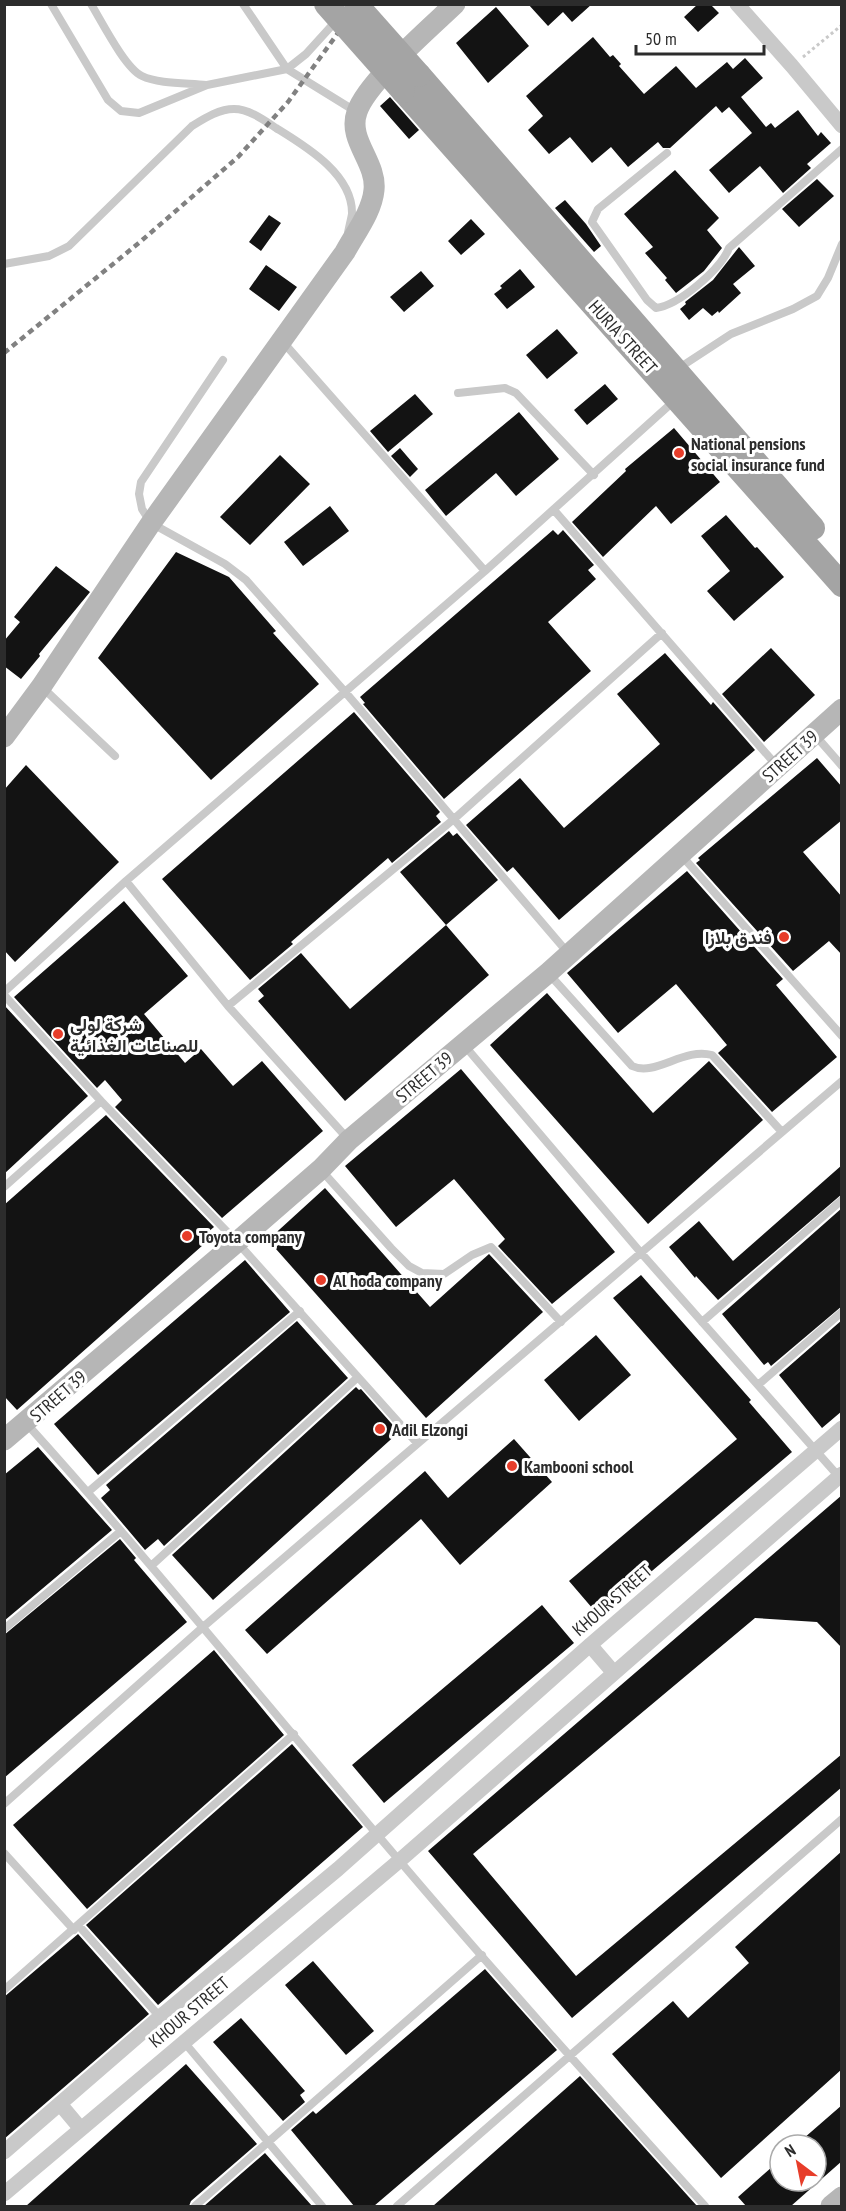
<svg xmlns="http://www.w3.org/2000/svg" width="846" height="2211" font-family="'PT Sans Narrow',Vazirmatn,sans-serif">
<style>
.building{fill:#131313}
.lines{fill:none;stroke-linecap:round;stroke-linejoin:round}
.path{stroke:#c9c9c9;stroke-width:3;stroke-dasharray:3 3;stroke-linecap:butt}
.lane{stroke:#c9c9c9;stroke-width:8}
.street{stroke:#c9c9c9;stroke-width:15}
.secondary{stroke:#b6b6b6;stroke-width:21}
.primary{stroke:#a4a4a4;stroke-width:24}
.rail{stroke:#818181;stroke-width:4.5;stroke-dasharray:6 4.5;stroke-linecap:butt}
.primary-bridge{stroke:#a4a4a4;stroke-width:24}
.poi-dot{fill:#e73d2a;stroke:#fff;stroke-width:2}
.labels{text-anchor:middle;dominant-baseline:central;stroke-width:6;stroke-linejoin:round;paint-order:stroke}
.street-label{font-size:18px;fill:#2c2c2c;stroke:#fff}
.poi-label{font-size:18px;font-weight:bold;fill:#2c2c2c;stroke:#fff;text-anchor:start}
</style>
<rect width="100%" height="100%" fill="#fff"/>
<path class="building" d="M528 4H592L572 22 563 12 548 26Z
M698 4H710L719 13 698 32 684 17Z
M496 7 529 46 488 83 456 43Z
M593 37 610 57 613 55 621 64 619 66 644 94 676 66 696 88 727 62 733 69 745 58 763 78 741 97 766 127 771 123 775 128 798 110 818 136 821 132 831 143 807 164 811 168 783 193 760 166 729 193 709 170 752 133 729 107 722 113 716 106 670 148H663L658 142 628 167 611 147 592 163 570 137 549 154 528 130 543 116 526 96Z
M390 97 419 130 409 139 380 106Z
M675 170 719 218 707 230 722 248 704 271 676 293 665 280 667 278 645 253 653 247 624 214Z
M817 179 834 196 799 227 782 209Z
M565 200 586 224 601 246 594 252 555 208Z
M269 215 281 223 261 251 249 242Z
M471 219 485 234 461 255 448 241Z
M739 247 755 266 733 284 741 293 719 313 718 311 712 316 703 308 689 320 680 309 686 304 685 302 713 280Z
M266 265 297 287 279 311 249 289Z
M520 269 535 287 507 309 494 294 502 288 500 286Z
M421 271 434 286 404 312 390 297Z
M557 329 578 353 547 379 526 355Z
M605 384 618 399 587 425 574 410Z
M415 394 433 414 388 452 370 431Z
M519 412 559 459 516 496 496 473 446 516 425 490Z
M674 428 720 482 671 524 656 506 603 557 572 522 626 471 625 469Z
M400 448 418 469 410 477 391 456Z
M280 455 310 484 250 545 220 517Z
M330 506 349 531 303 566 284 542Z
M726 515 755 548 757 547 784 577 734 621 707 591 730 571 701 536Z
M553 530 558 535 563 530 594 565 588 570 596 579 548 622 591 671 444 799 363 704 365 703 360 697Z
M176 552 229 577 276 631 273 633 319 684 211 780 98 658Z
M56 566 90 592 39 654 40 656 21 679 4 666V641L20 622 14 617Z
M771 648 815 695 764 742 722 694Z
M665 653 711 705 713 702 755 750 559 920 513 867 507 872 466 825 520 778 564 828 660 744 617 694Z
M354 712 440 812 436 816 441 822 392 863 388 858 291 942 293 944 250 980 162 879Z
M817 758 842 787V820L803 852 842 897V955L829 941 793 971 696 863 700 860 698 858Z
M26 765 119 862 15 962 4 950V790Z
M449 831 453 836 457 833 498 880 446 925 400 872Z
M687 871 783 979 776 985 837 1057 772 1112 718 1053 727 1045 676 984 618 1033 567 973Z
M124 901 188 976 144 1014 185 1063 201 1049 233 1086 262 1061 323 1131 222 1218 115 1107 122 1100 105 1080 97 1088 14 997Z
M446 925 489 975 345 1101 258 1001 264 996 258 989 301 953 350 1009Z
M547 993 653 1113 709 1061 763 1120 648 1224 490 1045Z
M4 1005 88 1096 4 1174Z
M461 1069 615 1252 552 1304 498 1246 505 1239 454 1179 396 1227 345 1166Z
M106 1115 214 1227 208 1232 212 1237 17 1410 4 1396V1205Z
M842 1165V1194L718 1300 696 1276 695 1278 669 1247 699 1221 733 1261Z
M325 1188 430 1307 489 1254 543 1312 426 1418 268 1240Z
M842 1208V1306L771 1366 768 1362 764 1365 722 1314Z
M245 1260 290 1312 98 1475 54 1424Z
M641 1275 751 1400 749 1402 792 1452 599 1616 569 1581 737 1439 613 1298Z
M842 1320V1411L822 1428 779 1375Z
M297 1321 348 1378 164 1546 158 1539 145 1550 101 1498 110 1490 106 1485Z
M596 1335 631 1375 579 1421 544 1380Z
M356 1387 359 1390 361 1389 399 1432 213 1600 172 1555Z
M514 1439 552 1482 460 1565 421 1519 267 1654 245 1630 425 1471 448 1498Z
M38 1447 112 1530 4 1621V1475Z
M842 1495V1648L817 1622 755 1618 473 1854 576 1976 842 1754V1787L572 2018 428 1851Z
M120 1539 136 1558 134 1560 187 1622 4 1778V1635Z
M542 1605 574 1643 384 1803 352 1765Z
M214 1650 284 1735 87 1909 13 1825Z
M292 1744 363 1827 158 2005 86 1925Z
M842 1851V2069L721 2178 612 2054 673 2001 688 2018 749 1963 735 1947Z
M78 1934 149 2014 4 2139V1997Z
M313 1961 374 2031 346 2055 285 1985Z
M485 1969 557 2050 374 2206H354L291 2130 313 2111 316 2114Z
M241 2018 305 2091 300 2095 305 2102 283 2121 213 2042Z
M186 2064 257 2144 191 2201 189 2206H26Z
M580 2076 697 2206H433Z
M842 2105V2161L791 2206H746L738 2197 780 2160V2181H816V2145H796Z
M265 2153 312 2206H204Z"/>
<g class="lines">
<path class="path" d="M803 57 842 25"/>
<path class="lane" d="M51 4 108 100 121 111 139 113 207 85 287 69 306 54 336 21
M91 4C102 22 125 68 142 76 158 84 188 83 206 85
M243 4 287 69 355 111
M667 153 598 209 592 222 647 300 656 308C679 305 721 269 729 248L842 149
M4 264 49 256 69 246 192 126C205 118 219 109 234 109 249 109 264 120 276 128 305 146 353 174 352 214 351 220 349 227 348 233
M283 342 485 571 674 401
M223 360 141 482 139 494 142 509 151 523 225 564 246 580 346 693 568 953
M679 368 731 334 793 309 817 296 828 278 842 244
M458 393 505 388 516 393 594 475
M554 510 777 766
M43 688 115 756
M815 735 842 766
M681 855 842 1036
M126 881 228 1006 348 1139
M549 974 632 1066C655 1077 684 1047 712 1055L782 1132
M4 992 126 881 485 571
M4 995 101 1101 237 1242 417 1443
M228 1006 454 819 662 633
M464 1045 642 1254 840 1478
M322 1171 391 1248 409 1266 422 1273 444 1274 472 1255 491 1247 561 1322
M4 1187 101 1101
M702 1322 842 1200
M758 1385 842 1312
M26 1423C154 1565 274 1714 398 1859 498 1977 602 2092 705 2206
M88 1492 300 1311
M151 1566 358 1377
M4 1629 121 1531
M4 1804 203 1627 842 1081
M4 1853 74 1930
M79 1926 160 2017
M4 1990 294 1734
M184 2042 322 2206
M195 2206 482 1955
M397 2206 842 1819"/>
<path class="street" d="M737 4 792 66 842 126
M590 1645 614 1673
M60 2104 81 2129
M4 2152 160 2017 338 1869 590 1645 842 1428
M4 2194 399 1861 842 1474"/>
<path class="secondary" d="M4 737 41 687 151 523 345 252C355 233 372 212 374 190 377 162 347 140 357 112 366 83 431 27 455 4
M4 1440 237 1242 321 1169 349 1140 548 973 842 709
M831 2206 842 2197"/>
<path class="primary" d="M419 75 813 528
M403 91 842 585"/>
<path class="rail" d="M4 353 140 242 238 157 288 102 359 4"/>
<path class="primary-bridge" d="M326 4 403 91
M356 4 419 75"/>
</g>
<g class="poi-dot">
<circle cx="679" cy="453" r="6"/>
<circle cx="784" cy="937" r="6"/>
<circle cx="58" cy="1034" r="6"/>
<circle cx="187" cy="1236" r="6"/>
<circle cx="321" cy="1280" r="6"/>
<circle cx="380" cy="1429" r="6"/>
<circle cx="512" cy="1466" r="6"/>
</g>
<g class="labels">
<g class="street-label">
<text transform="translate(623 337) rotate(48)">HURIA STREET</text>
<text transform="translate(790 756) rotate(-42)">STREET 39</text>
<text transform="translate(424 1077) rotate(-40)">STREET 39</text>
<text transform="translate(58 1396) rotate(-41)">STREET 39</text>
<text transform="translate(612 1600) rotate(-41)">KHOUR STREET</text>
<text transform="translate(189 2012) rotate(-40)">KHOUR STREET</text>
</g>
<g class="poi-label">
<text x="691" y="443">National pensions<tspan x="691" dy="21">social insurance fund</tspan></text>
<text x="772" y="937" text-anchor="end">فندق بلازا</text>
<text x="70" y="1024">شركة لولي<tspan x="70" dy="21">للصناعات الغذائية</tspan></text>
<text x="199" y="1236">Toyota company</text>
<text x="333" y="1280">Al hoda company</text>
<text x="392" y="1429">Adil Elzongi</text>
<text x="524" y="1466">Kambooni school</text>
</g>
</g>
<rect width="846" height="2211" fill="none" stroke="#2c2c2c" stroke-width="12"/>
<g transform="translate(798 2163) rotate(328)"><circle r="28" fill="#ffffff" stroke="#ababab" stroke-width="1.5"/>
<path d="M0-4.5L10 22L0 15L-10 22Z" fill="#e73d2a"/>
<text y="-9" font-size="16" font-weight="bold" text-anchor="middle" fill="#2c2c2c">N</text>
</g>
<path d="M636 45v9h128v-9" fill="none" stroke="#2c2c2c" stroke-width="3"/>
<text x="645" y="45" font-size="18" fill="#2c2c2c" stroke="#ffffff" stroke-width="4.5" paint-order="stroke">50 m</text>
</svg>
